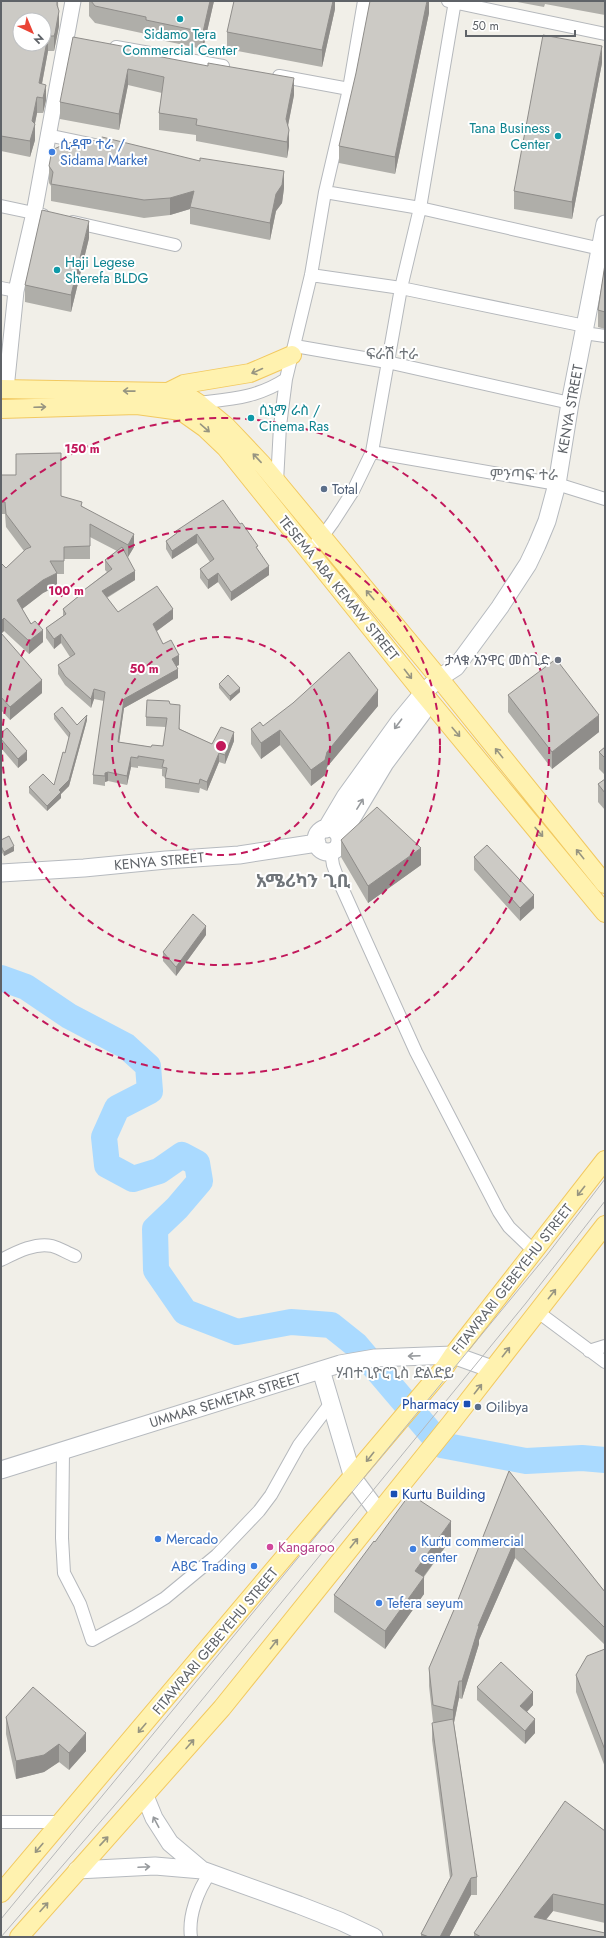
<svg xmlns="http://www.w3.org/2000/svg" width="606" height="1938" font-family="Jost,'Noto Sans Ethiopic',sans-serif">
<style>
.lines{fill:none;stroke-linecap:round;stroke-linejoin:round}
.river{stroke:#aadaff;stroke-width:26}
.minor-casing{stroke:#b5b8bc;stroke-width:14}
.tertiary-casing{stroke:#b5b8bc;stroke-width:17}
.secondary-casing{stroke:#b6babf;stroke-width:19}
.primary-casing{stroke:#f2c960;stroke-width:20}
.minor{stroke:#fff;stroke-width:12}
.tertiary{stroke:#fff;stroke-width:15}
.secondary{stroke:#fff;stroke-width:17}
.primary{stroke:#fff2af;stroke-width:18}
.tram{stroke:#b6b7b8;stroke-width:1}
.wall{fill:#afaea9}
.shaded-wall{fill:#8f8d8a}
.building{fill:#cccac5;stroke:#8f8d8a;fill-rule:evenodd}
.oneway{stroke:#979581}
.oneway2{stroke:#979a9d}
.ring{fill:none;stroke:#c2185b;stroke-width:2;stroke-dasharray:7 5}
.culture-dot{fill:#0f9aa8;stroke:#fff;stroke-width:1.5}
.shop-dot{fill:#3f7fe0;stroke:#fff;stroke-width:1.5}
.service-dot{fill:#5c6f8a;stroke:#fff;stroke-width:1.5}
.worship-dot{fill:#6b7280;stroke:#fff;stroke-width:1.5}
.transit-dot{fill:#1a4fb4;stroke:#fff;stroke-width:1.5}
.hotel-dot{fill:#d1479c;stroke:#fff;stroke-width:1.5}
.labels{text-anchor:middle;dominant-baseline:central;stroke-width:4;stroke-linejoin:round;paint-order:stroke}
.culture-label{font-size:14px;fill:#0d838f;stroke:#fff;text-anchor:start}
.shop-label{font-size:14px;fill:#366cbe;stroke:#fff;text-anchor:start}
.street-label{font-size:14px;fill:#5f6368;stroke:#fff}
.service-label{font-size:14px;fill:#4e5e75;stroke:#fff;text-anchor:start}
.worship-label{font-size:14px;fill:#5b616d;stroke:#fff;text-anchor:end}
.transit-label{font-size:14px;fill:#164399;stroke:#fff;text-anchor:end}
.hotel-label{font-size:14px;fill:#b23c85;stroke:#fff;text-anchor:start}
.neighbourhood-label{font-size:15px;fill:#70757a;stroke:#fff}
.district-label{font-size:18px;font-weight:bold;fill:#70757a;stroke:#fff}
.centre{fill:#c2185b;stroke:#fff;stroke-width:2}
.ring-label{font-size:12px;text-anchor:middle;font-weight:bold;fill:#c2185b;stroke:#fff;stroke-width:4;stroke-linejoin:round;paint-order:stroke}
</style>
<rect width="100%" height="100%" fill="#f1efe8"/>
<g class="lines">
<path class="river" d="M1 978 26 987 69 1016 126 1046 148 1066 150 1091 117 1108 104 1137 107 1165 133 1179 159 1171 182 1155 197 1163 200 1181 177 1208 155 1229 156 1270 185 1312 237 1332 291 1322 331 1325 356 1345 441 1445 526 1461 582 1458 605 1460"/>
<defs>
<path id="minor" d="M448 1 605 34
M116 47 223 66
M279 76 349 89
M47 135 95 145
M325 192 420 208 605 250
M1 206 43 215
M73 222 175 245
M311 275 401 288 585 326
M1 288 16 291
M584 333 605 336
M295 346 387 362 570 403
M198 403C231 399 257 398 286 379
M372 452 557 484 605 499
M277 482 280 426 286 379 311 275 325 192 349 89 364 1
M317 542 322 537 333 522 353 491 372 452 401 288 420 208 455 1
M331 852 333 865 338 879 416 1052 499 1212 509 1227 534 1251
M1 1260C15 1253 35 1242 52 1246 60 1248 67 1253 75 1256
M538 1312 605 1362
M589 1351 605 1346
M63 1451 62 1538 64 1573 80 1604 92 1640 134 1617 165 1598 217 1555 259 1511 271 1495 299 1445 331 1403
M1 1822H62
M191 1937C188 1916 198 1890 210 1873"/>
<path id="tertiary" d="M6 389 16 291 34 213 73 1"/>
<path id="secondary" d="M316 840a12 12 0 1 1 24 0a12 12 0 1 1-24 0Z
M326 829 345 797 399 722 423 693 439 678 456 667 500 607 528 564 537 545 547 521 557 484 570 403 605 224
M340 838 385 763 423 712
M1 873 84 868 166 860 239 855 317 843
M321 1370 353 1478 379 1513
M1 1470 340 1364 375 1358 453 1355 492 1369
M145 1796 154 1818 170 1843 202 1870 299 1905 340 1921 374 1937
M77 1870 155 1866 202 1870"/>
<path id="primary" d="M1 389 168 392 189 397 198 403 227 427 262 464 439 678 605 884
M168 392 184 384 250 373 292 355
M1 409 137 405 181 411 205 428 226 448 423 693 605 913
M1 1893 445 1367 453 1355 605 1160
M19 1937 222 1708 451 1423 605 1225"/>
</defs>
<use href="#minor" class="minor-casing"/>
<use href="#tertiary" class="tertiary-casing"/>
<use href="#secondary" class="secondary-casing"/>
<use href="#primary" class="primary-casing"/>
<use href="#minor" class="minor"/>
<use href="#tertiary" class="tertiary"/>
<use href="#secondary" class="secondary"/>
<use href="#primary" class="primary"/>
<path class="tram" d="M1 1919 547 1255 605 1179
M1 1937 139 1777 526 1303 605 1201"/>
</g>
<path class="wall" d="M1 1H58L59 26 54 51H48L42 84 46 100 43 113H37L35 124V140L30 157 1 151Z
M89 1H214L203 49 146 37V34L95 23 89 16Z
M335 1V9L322 67 227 49V32Z
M429 1V13L395 174 339 163V146Z
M512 1H605V15L545 4 544 7Z
M132 51 294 95 288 126 289 146 287 158 196 141V135L159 130V113L162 93 128 85 119 130 60 119V102Z
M602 63 572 219 514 209V191Z
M49 166 284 188 282 203 276 211 270 240 190 224V209L170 215 144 218 51 201V186L49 183Z
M89 238 71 312 25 302V285Z
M605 264V329L598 327V310Z
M1 475 61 496 82 506 134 547 128 557 135 580 107 598 118 612 173 619 156 631 163 644 179 665 176 666 178 678 124 708 119 742 151 747 163 746 166 727 146 726V717L170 704 180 729 212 744 234 741 225 764 219 762 207 791 200 788 199 793 165 788V777L162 776V769L138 766V768L131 767 127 785 108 781 105 782V786L93 784V775L104 701 94 699 91 708 65 685 58 674V665L70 657 61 643 54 649 46 638V628L63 616V609L84 592V590L107 572 105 570V560L117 551 90 537V559H64V574H57V586L43 593 22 609 43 642 29 654 4 631 1 633 42 693 10 720 1 710V563L6 568 24 551 6 527 5 514H1Z
M240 524 269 575 231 601 218 582 208 589 200 578V569L210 562 197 543 172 559 166 549V541L176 534V531Z
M219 684 240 692 230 701 219 688Z
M508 695 599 732 552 769 508 712Z
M378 706 327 767 325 775 311 786 280 745 261 759 251 744V729Z
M54 714 77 725 87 720 69 786 61 794V798L47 811 29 793V787L54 785 65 753 69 738 54 719Z
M1 733 27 760 18 768 1 748Z
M605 747V775L599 769V752Z
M605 779V810L598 802V784Z
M1 840 14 851 4 856 1 851Z
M341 840 421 865 368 903 341 857Z
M474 857 534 908 520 921 474 870Z
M206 935 176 976 163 961V952Z
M509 1471 605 1592V1642L604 1644 515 1558 479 1640V1644L462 1699 459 1698 454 1723 477 1877V1895H471L449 1937H421V1934L450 1878 432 1740V1723H435L433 1722 429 1686V1668L456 1605Z
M451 1539 424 1577V1594L385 1649 334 1612V1595L375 1542Z
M605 1649V1767L576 1692V1675Z
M477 1687 533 1705 527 1712 535 1733 525 1744 477 1700Z
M6 1717 86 1751 69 1770 59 1762 44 1772 16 1779 6 1734Z
M605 1831V1923L553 1911 546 1920 605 1937H474V1933Z"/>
<path class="shaded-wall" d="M210 1H214L203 49V32Z
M333 1H335V9L322 67V50Z
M427 1H429V13L395 174V157Z
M59 11V26L54 51V36Z
M48 36V51L39 99V83Z
M602 46V63L572 219V202Z
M128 69V85L119 130V114Z
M294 78V95L286 135V119Z
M46 85V100L43 113V98Z
M37 97V113L33 132 35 124V140L30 157V141L32 121Z
M289 130V146L287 158V142Z
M284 171V188L282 203 276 211 270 240V223L276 194Z
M194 191 190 209 170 215V198Z
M89 221V238L71 312V295Z
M134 534V547L128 557V545Z
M197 534V543L172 559V551Z
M269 566V575L231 601V592Z
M135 571V580L102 600V591Z
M57 573V586L43 593 17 613V600L43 580Z
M218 573V582L208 589V580Z
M173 609V619L153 634V624Z
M4 618V631L1 634V621Z
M43 630V642L29 654V641Z
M61 634V643L54 649V639Z
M179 655V665L172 668V659Z
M178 669V678L124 708 118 751V742L124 699Z
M42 680V693L10 720V707Z
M240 688V692L230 701V696Z
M94 689V699L91 708V699Z
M378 690V706L327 767 325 775 311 786V770Z
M87 715V720L69 786 61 794V798L47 811V806L59 790Z
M599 715V732L552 769V752Z
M280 730V745L261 759V743Z
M234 732V741L225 764V755Z
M27 751V760L18 768V759Z
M219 753V762L207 791V782Z
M131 757V767L127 785V776Z
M108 772V781L105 782V786V773Z
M14 846V851L4 856V852Z
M421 848V865L368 903V886Z
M534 895V908L520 921V908Z
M206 926V935L176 976V967Z
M451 1521V1539L415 1588V1571Z
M515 1540V1558L479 1640V1644L462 1699V1681L478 1626Z
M424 1577V1594L385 1649V1631Z
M605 1625V1642L604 1644V1627Z
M459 1681V1698L453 1727V1710Z
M533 1692V1705L520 1719V1706Z
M535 1719V1733L525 1744V1731Z
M86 1733V1751L69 1770V1753Z
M59 1744V1762L44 1772 16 1779V1761Z
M471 1878V1895L449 1937H440Z
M553 1894V1911L534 1934V1917Z"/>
<path class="building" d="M1 1H57V5L59 11 55 33 54 36H48L39 83 46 85 43 98 37 97 32 121 35 124 30 141 1 136ZM20 20H44V44H20Z
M91 1H210L203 32 146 20V17L95 6Z
M234 1H333L322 50 227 32Z
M370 1H427L395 157 339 146 356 73Z
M543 35 602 46 572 202 514 191Z
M73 37 132 48 131 51 208 66V63L294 78 286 119 289 130 287 142 196 125 197 119 159 113 164 77 128 69 119 114 60 102Z
M102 137 200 161V158L284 171 282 185 276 194 270 223 190 207 194 191 170 198 144 200 51 184 53 172 49 166 52 150 67 143 98 140Z
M42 210 89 221 71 295 25 285Z
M605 264V312L598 310Z
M61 453V496L82 502 81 506 134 534 128 545 90 524V546L64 547V561H50L57 573 43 580 17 600 31 624 35 621 43 630 29 641 4 618 1 621V563L6 568 26 549 31 547 6 514 5 502H1V475H16V454Z
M223 500 240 524 242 523 258 546 256 547 269 566 231 592 218 573 208 580 200 569 214 559 197 534 172 551 166 541 177 533 176 531Z
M122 547 135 571 102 591 118 612 157 586 173 609 153 624 163 644 171 640 179 655 172 659 178 669 124 699 118 742 151 747 152 745 163 746 167 718 146 717 147 700 169 701 170 704 180 705 179 729 212 744 221 727 234 732 225 755 219 753 207 782 200 779 199 784 165 778 167 768 162 767 164 760 138 756V758L131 757 127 776 108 772 105 773V776L93 775 105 692 94 689 91 699 65 676 58 665 75 654 61 634 54 639 46 628 66 614 63 609 85 591 84 590 112 569 105 560Z
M1 633 42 680 10 707 1 697Z
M349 652 378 690 327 752 325 760 311 770 280 730 261 743 251 729 260 722 263 726 293 703Z
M556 659 599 715 552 752 508 695Z
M228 675 240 688 230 696 219 684Z
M62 707 77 725 87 715 69 780 59 790 61 792 47 806 29 787 43 774 54 785 63 752 65 753 70 733 54 714Z
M7 728 27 751 18 759 1 739V733Z
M605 747V758L599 752Z
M605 779V793L598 784Z
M377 807 421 848 368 886 341 840Z
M9 836 14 846 4 852 1 846V840Z
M487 845 534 895 520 908 474 857Z
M193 914 206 926 176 967 163 952Z
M509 1471 605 1592V1625L604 1627 515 1540 478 1626H479L462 1681H459L453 1710 433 1705 429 1668 456 1605Z
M410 1494 451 1521 415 1571 424 1577 385 1631 334 1595 374 1541 375 1542Z
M605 1649V1750L576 1675 587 1656Z
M501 1662 533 1692 520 1706 535 1719 525 1731 477 1687Z
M33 1687 86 1733 69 1753 59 1744 44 1755 16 1761 6 1717Z
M453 1719 477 1877 471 1878 440 1937H429L421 1934 452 1875 432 1723Z
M565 1801 605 1831V1905L553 1894 534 1917 605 1933V1937H481L474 1933Z"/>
<defs><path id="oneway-shaft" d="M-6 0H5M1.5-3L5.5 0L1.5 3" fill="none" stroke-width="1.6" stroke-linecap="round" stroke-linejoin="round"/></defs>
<g class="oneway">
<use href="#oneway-shaft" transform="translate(257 371) rotate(156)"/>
<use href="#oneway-shaft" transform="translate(129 391) rotate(-179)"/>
<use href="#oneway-shaft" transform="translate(40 407) rotate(-2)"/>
<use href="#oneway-shaft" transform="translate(205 428) rotate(41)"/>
<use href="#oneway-shaft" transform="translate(257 458) rotate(-133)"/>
<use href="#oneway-shaft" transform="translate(370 595) rotate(-130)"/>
<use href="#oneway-shaft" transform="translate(408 674) rotate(52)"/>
<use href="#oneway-shaft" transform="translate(456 732) rotate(50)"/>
<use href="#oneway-shaft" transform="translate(499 753) rotate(-129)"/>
<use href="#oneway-shaft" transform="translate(539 832) rotate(50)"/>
<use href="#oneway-shaft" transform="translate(580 854) rotate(-129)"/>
<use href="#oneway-shaft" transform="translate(581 1191) rotate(128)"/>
<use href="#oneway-shaft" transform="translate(552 1294) rotate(-52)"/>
<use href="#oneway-shaft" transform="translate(506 1352) rotate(-52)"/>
<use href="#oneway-shaft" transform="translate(478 1389) rotate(-52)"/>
<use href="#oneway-shaft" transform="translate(370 1457) rotate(129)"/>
<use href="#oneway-shaft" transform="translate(354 1543) rotate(-51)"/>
<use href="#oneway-shaft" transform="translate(274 1644) rotate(-52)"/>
<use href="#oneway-shaft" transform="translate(142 1728) rotate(130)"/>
<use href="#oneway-shaft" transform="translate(190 1744) rotate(-49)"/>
<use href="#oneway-shaft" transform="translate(104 1841) rotate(-47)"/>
<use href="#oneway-shaft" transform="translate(39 1848) rotate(130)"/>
<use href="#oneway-shaft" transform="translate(44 1907) rotate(-48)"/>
</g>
<g class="oneway2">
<use href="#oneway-shaft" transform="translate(398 724) rotate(127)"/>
<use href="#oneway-shaft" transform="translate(360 804) rotate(-58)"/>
<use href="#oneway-shaft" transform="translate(414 1356) rotate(178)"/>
<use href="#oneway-shaft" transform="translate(156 1822) rotate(-118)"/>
<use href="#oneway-shaft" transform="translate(144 1867) rotate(-3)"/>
</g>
<g class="ring">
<circle cx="221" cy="746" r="109"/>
<circle cx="221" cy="746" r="219"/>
<path d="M2 502A328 328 0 1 1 2 990"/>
</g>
<g class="culture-dot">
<circle cx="180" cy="19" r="4"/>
<circle cx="558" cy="136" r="4"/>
<circle cx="57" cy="270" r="4"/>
<circle cx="251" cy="418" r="4"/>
</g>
<g class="shop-dot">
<circle cx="52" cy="152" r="4"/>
<circle cx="158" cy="1539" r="4"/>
<circle cx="413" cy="1549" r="4"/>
<circle cx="254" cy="1566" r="4"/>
<circle cx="379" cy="1603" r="4"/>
</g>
<g class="service-dot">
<circle cx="324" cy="489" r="4"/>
<circle cx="478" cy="1407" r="4"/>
</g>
<circle class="worship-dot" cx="558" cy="660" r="4"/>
<g class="transit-dot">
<rect x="463" y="1400" width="8" height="8" rx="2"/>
<rect x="390" y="1490" width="8" height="8" rx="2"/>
</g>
<circle class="hotel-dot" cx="270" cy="1547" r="4"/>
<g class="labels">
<g class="culture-label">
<text x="180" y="34" text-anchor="middle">Sidamo Tera<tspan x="180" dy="16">Commercial Center</tspan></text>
<text x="550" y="128" text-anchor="end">Tana Business<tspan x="550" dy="16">Center</tspan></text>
<text x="65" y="262">Haji Legese<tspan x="65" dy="16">Sherefa BLDG</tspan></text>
<text x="259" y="410">ሲኒማ ራስ /<tspan x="259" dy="16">Cinema Ras</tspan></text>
</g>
<g class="shop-label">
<text x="60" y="144">ሲዳሞ ተራ /<tspan x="60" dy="16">Sidama Market</tspan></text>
<text x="166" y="1539">Mercado</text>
<text x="421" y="1541">Kurtu commercial<tspan x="421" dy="16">center</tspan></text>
<text x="246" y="1566" text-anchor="end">ABC Trading</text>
<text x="387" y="1603">Tefera seyum</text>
</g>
<g class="street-label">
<text transform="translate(570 409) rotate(-80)">KENYA STREET</text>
<text transform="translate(339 588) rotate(51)">TESEMA ABA KEMAW STREET</text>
<text transform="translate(159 861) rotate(-5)">KENYA STREET</text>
<text transform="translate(512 1279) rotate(-52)">FITAWRARI GEBEYEHU STREET</text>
<text transform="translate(225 1400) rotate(-17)">UMMAR SEMETAR STREET</text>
<text transform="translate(215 1641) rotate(-50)">FITAWRARI GEBEYEHU STREET</text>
</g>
<g class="service-label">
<text x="332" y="489">Total</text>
<text x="486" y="1407">Oilibya</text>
</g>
<g class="worship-label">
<text x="550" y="660">ታላቁ አንዋር መስጊድ</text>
</g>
<g class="transit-label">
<text x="459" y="1404">Pharmacy</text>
<text x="402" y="1494" text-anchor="start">Kurtu Building</text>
</g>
<g class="hotel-label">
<text x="278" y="1547">Kangaroo</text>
</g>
<g class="neighbourhood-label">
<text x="392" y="354">ፍራሽ ተራ</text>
<text x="524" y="475">ምንጣፍ ተራ</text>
<text x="395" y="1373">ሃብተጊዮርጊስ ድልድይ</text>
</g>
<g class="district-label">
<text x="303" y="881">አሜሪካን ጊቢ</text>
</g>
</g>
<circle cx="221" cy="746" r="6" class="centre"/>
<g class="ring-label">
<text x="82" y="453">150 m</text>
<text x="66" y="595">100 m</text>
<text x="144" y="673">50 m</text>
</g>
<rect width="606" height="1938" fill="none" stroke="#5f6368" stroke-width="4"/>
<g transform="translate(32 32) rotate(136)"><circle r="19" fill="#ffffff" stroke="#bfc1c3"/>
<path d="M0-3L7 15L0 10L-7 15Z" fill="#ea4335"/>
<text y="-6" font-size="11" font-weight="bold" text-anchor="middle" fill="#5f6368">N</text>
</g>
<path d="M466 30v6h109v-6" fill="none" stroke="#5f6368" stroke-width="2"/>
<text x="472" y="30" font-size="12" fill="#5f6368" stroke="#ffffff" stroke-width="3" paint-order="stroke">50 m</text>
</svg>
